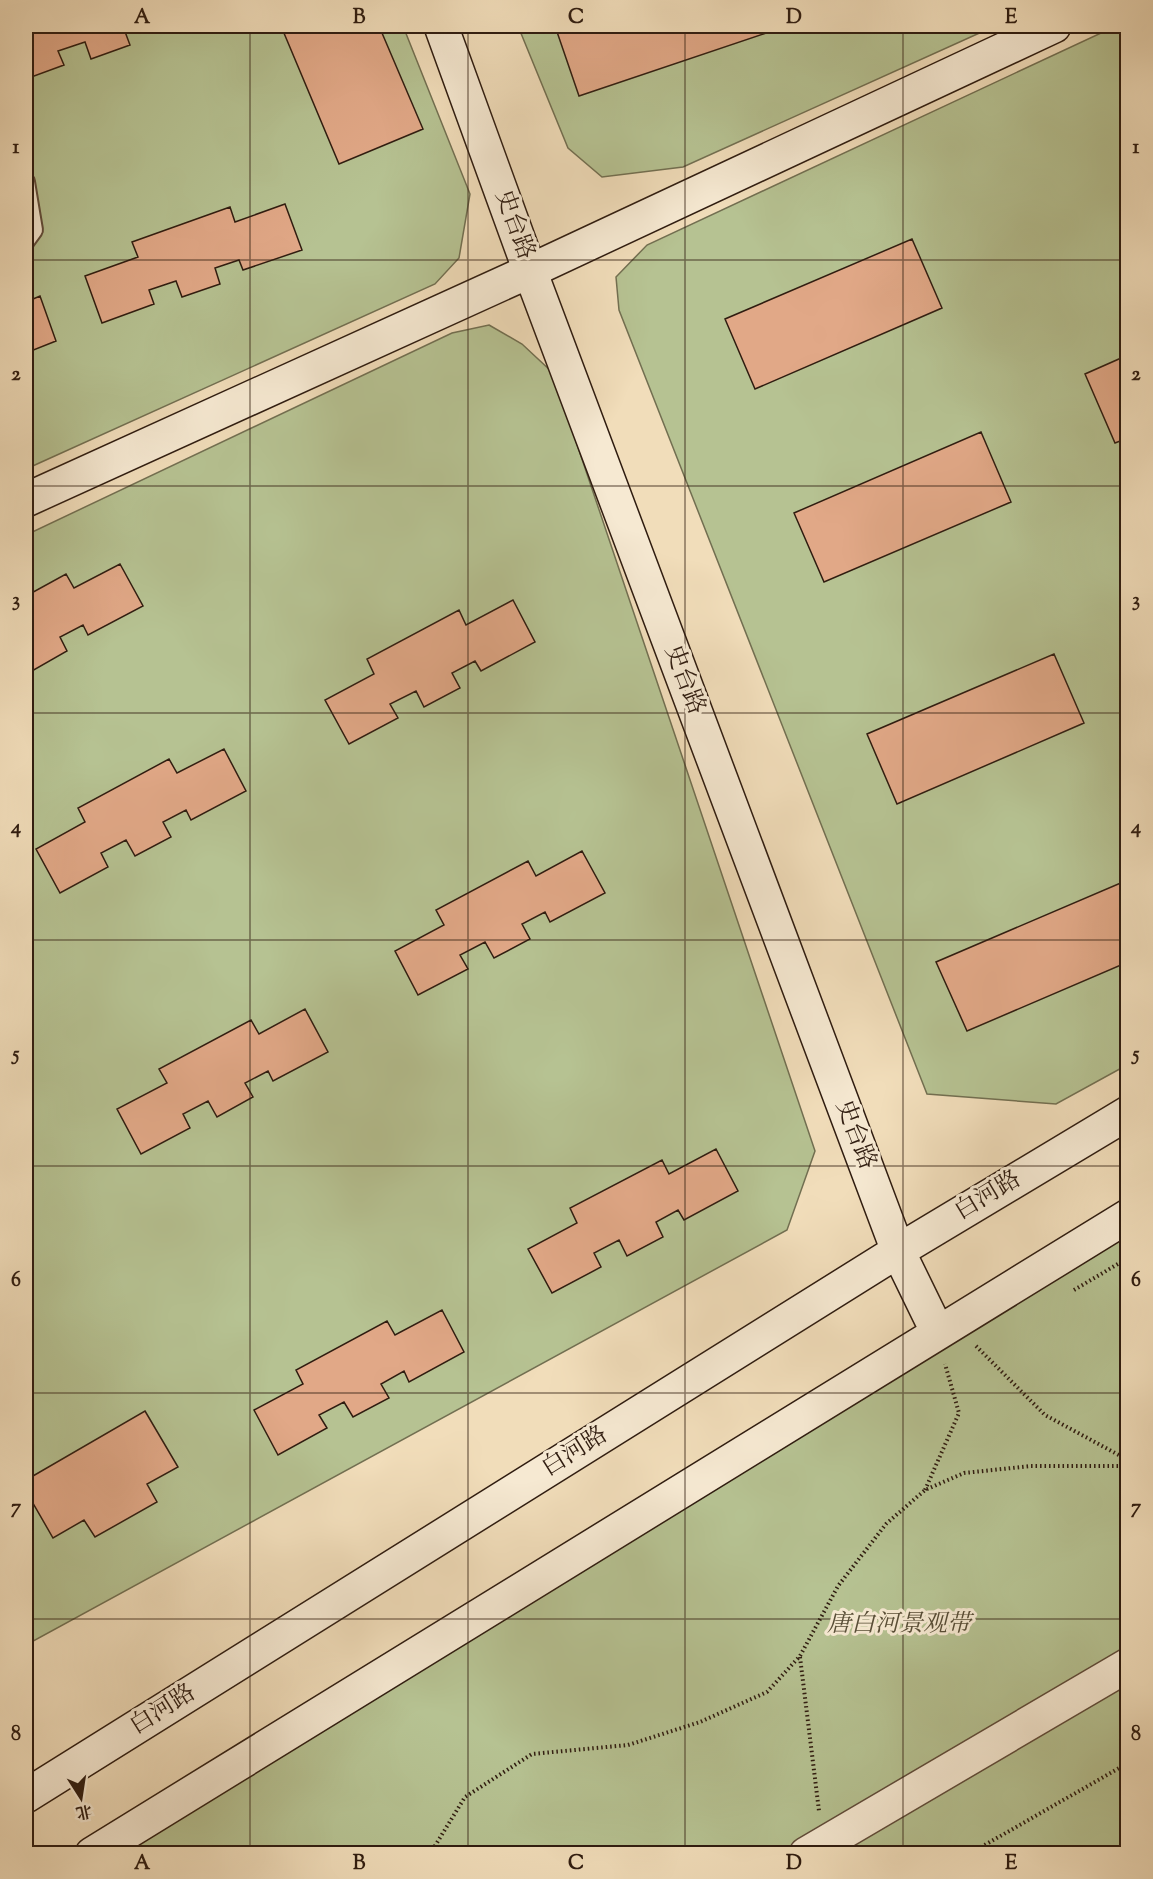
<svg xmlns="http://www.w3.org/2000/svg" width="1153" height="1879" font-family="'Sorts Mill Goudy','Noto Serif SC',serif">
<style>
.green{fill:#b6c292;stroke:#726f51;stroke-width:1.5}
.building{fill:#e1a887;stroke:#2f1c10;stroke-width:1.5}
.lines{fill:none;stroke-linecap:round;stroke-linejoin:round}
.lane-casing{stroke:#604c3a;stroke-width:20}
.street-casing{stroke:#604c3a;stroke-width:36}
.secondary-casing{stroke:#2f1c10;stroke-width:36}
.path{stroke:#2f1c10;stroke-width:4;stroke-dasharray:1.5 3;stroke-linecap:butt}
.lane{stroke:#f6e9d2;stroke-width:16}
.street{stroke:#f6e9d2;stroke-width:33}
.secondary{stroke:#f6e9d2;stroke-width:33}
.grid{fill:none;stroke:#2f1c10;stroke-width:1.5;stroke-opacity:0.55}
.labels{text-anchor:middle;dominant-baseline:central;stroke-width:6;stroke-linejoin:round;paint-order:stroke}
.street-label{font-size:24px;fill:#2f1c10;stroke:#f6e9d2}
.park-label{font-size:24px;font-style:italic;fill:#584e37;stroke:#f6e9d2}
.neatline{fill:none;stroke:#2f1c10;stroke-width:2}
.grid-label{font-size:20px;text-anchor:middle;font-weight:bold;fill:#2f1c10}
</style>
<rect width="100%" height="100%" fill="#f1ddba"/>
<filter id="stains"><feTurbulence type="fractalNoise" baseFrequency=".00333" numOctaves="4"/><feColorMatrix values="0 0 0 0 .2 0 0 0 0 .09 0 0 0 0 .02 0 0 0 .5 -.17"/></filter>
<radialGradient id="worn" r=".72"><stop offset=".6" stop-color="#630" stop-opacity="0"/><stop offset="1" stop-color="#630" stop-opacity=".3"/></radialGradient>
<path class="green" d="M26 26H403L470 194 459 258 435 284 26 469Z
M518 26H995L683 167 602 177 568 148Z
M1116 26H1127V1065L1056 1104 927 1094 619 310 616 277 647 245Z
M489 325 522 344 553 373 815 1151 787 1230 26 1645V535L452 333Z
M1127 1216V1853L106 1854Z"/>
<path class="building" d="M26 26H134L124 29 130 45 91 59 85 42 58 51 64 65 26 79Z
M281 26H379L423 129 339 164Z
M555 26H787L579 96Z
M285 204 302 250 243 270 239 260 215 268 220 284 182 297 176 281 149 290 154 304 102 323 85 276 138 257 132 242 230 207 235 222Z
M912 239 942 308 755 389 725 319Z
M40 296 56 341 26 353V302Z
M1128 355V438L1115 443 1085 374Z
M981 432 1011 502 824 582 794 513Z
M120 564 143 606 88 635 83 625 60 637 67 651 32 671 26 660V596L66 574 74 588Z
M513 600 535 642 481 671 475 661 452 673 460 688 424 707 416 691 390 704 398 718 349 744 325 700 374 674 367 659 459 610 466 625Z
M1054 654 1084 723 897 804 867 734Z
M224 749 246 791 191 820 186 810 163 822 171 837 135 856 126 840 101 853 108 867 60 893 36 849 85 822 78 808 169 759 177 773Z
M582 851 605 893 550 922 545 912 522 924 530 939 494 958 485 942 460 955 468 969 418 995 395 951 444 925 436 910 528 861 536 876Z
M1123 882 1128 891V962L967 1031 936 962Z
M305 1009 328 1052 273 1081 268 1071 245 1083 253 1097 217 1117 208 1101 183 1114 190 1128 141 1154 117 1109 167 1083 159 1069 251 1020 259 1034Z
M716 1149 738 1191 684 1220 678 1210 656 1222 663 1237 627 1256 619 1240 594 1253 601 1267 552 1293 528 1249 577 1223 570 1208 662 1160 669 1174Z
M442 1310 464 1352 409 1382 404 1371 381 1384 389 1398 353 1417 344 1402 319 1415 327 1428 278 1455 254 1410 303 1384 296 1370 387 1321 395 1335Z
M145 1411 178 1467 147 1484 157 1502 95 1537 84 1520 53 1538 26 1491V1480Z"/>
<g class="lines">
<defs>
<path id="lane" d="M26 182 34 230 26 241"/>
<path id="street" d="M806 1854 1128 1665"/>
<path id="secondary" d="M441 26 530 271 898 1251 937 1331
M26 500 530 271 1054 26
M26 1796 898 1251 1128 1113
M92 1854 1128 1216"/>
</defs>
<use href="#lane" class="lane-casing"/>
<use href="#street" class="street-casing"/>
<use href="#secondary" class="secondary-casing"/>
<path class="path" d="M1074 1290 1128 1258
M976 1346 1045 1415 1128 1460
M925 1490 959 1413 945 1364
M800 1657 819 1811
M430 1854 465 1797 532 1754 628 1745 700 1722 767 1692 800 1656 838 1586 886 1524 925 1490 964 1473 1031 1466H1128
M969 1854 1128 1763"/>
<use href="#lane" class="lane"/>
<use href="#street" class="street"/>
<use href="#secondary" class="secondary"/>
</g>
<path class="grid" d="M250 26V1854M468 26V1854M685 26V1854M903 26V1854M26 260H1128M26 486H1128M26 713H1128M26 940H1128M26 1166H1128M26 1393H1128M26 1619H1128"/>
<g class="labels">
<g class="street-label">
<text transform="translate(514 225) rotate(70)">史台路</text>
<text transform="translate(684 680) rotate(69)">史台路</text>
<text transform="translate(855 1135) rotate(69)">史台路</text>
<text transform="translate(988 1196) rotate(-31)">白河路</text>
<text transform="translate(575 1452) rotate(-32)">白河路</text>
<text transform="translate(163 1710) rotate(-32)">白河路</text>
</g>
<g class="park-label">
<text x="899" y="1625">唐白河景观带</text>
</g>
</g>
<rect width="1153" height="1879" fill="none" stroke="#f1ddba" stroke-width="66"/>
<g transform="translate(81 1798) rotate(168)" stroke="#f6e9d2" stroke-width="4.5" paint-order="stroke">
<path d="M0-4.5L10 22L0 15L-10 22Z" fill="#2f1c10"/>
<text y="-9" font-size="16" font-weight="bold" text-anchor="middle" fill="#2f1c10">北</text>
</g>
<rect x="33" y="33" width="1087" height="1813" class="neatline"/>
<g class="grid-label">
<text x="142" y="23">A</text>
<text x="359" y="23">B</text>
<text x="576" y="23">C</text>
<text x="794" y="23">D</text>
<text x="1011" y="23">E</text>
<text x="16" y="153">1</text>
<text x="1136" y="153">1</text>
<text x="16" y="380">2</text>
<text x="1136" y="380">2</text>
<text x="16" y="606">3</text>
<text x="1136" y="606">3</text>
<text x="16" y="833">4</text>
<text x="1136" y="833">4</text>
<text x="16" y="1060">5</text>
<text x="1136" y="1060">5</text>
<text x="16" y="1286">6</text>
<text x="1136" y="1286">6</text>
<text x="16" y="1513">7</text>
<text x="1136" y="1513">7</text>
<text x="16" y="1740">8</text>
<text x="1136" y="1740">8</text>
<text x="142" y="1869">A</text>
<text x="359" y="1869">B</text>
<text x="576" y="1869">C</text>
<text x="794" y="1869">D</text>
<text x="1011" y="1869">E</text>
</g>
<rect width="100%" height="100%" filter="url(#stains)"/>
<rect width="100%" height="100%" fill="url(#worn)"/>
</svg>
